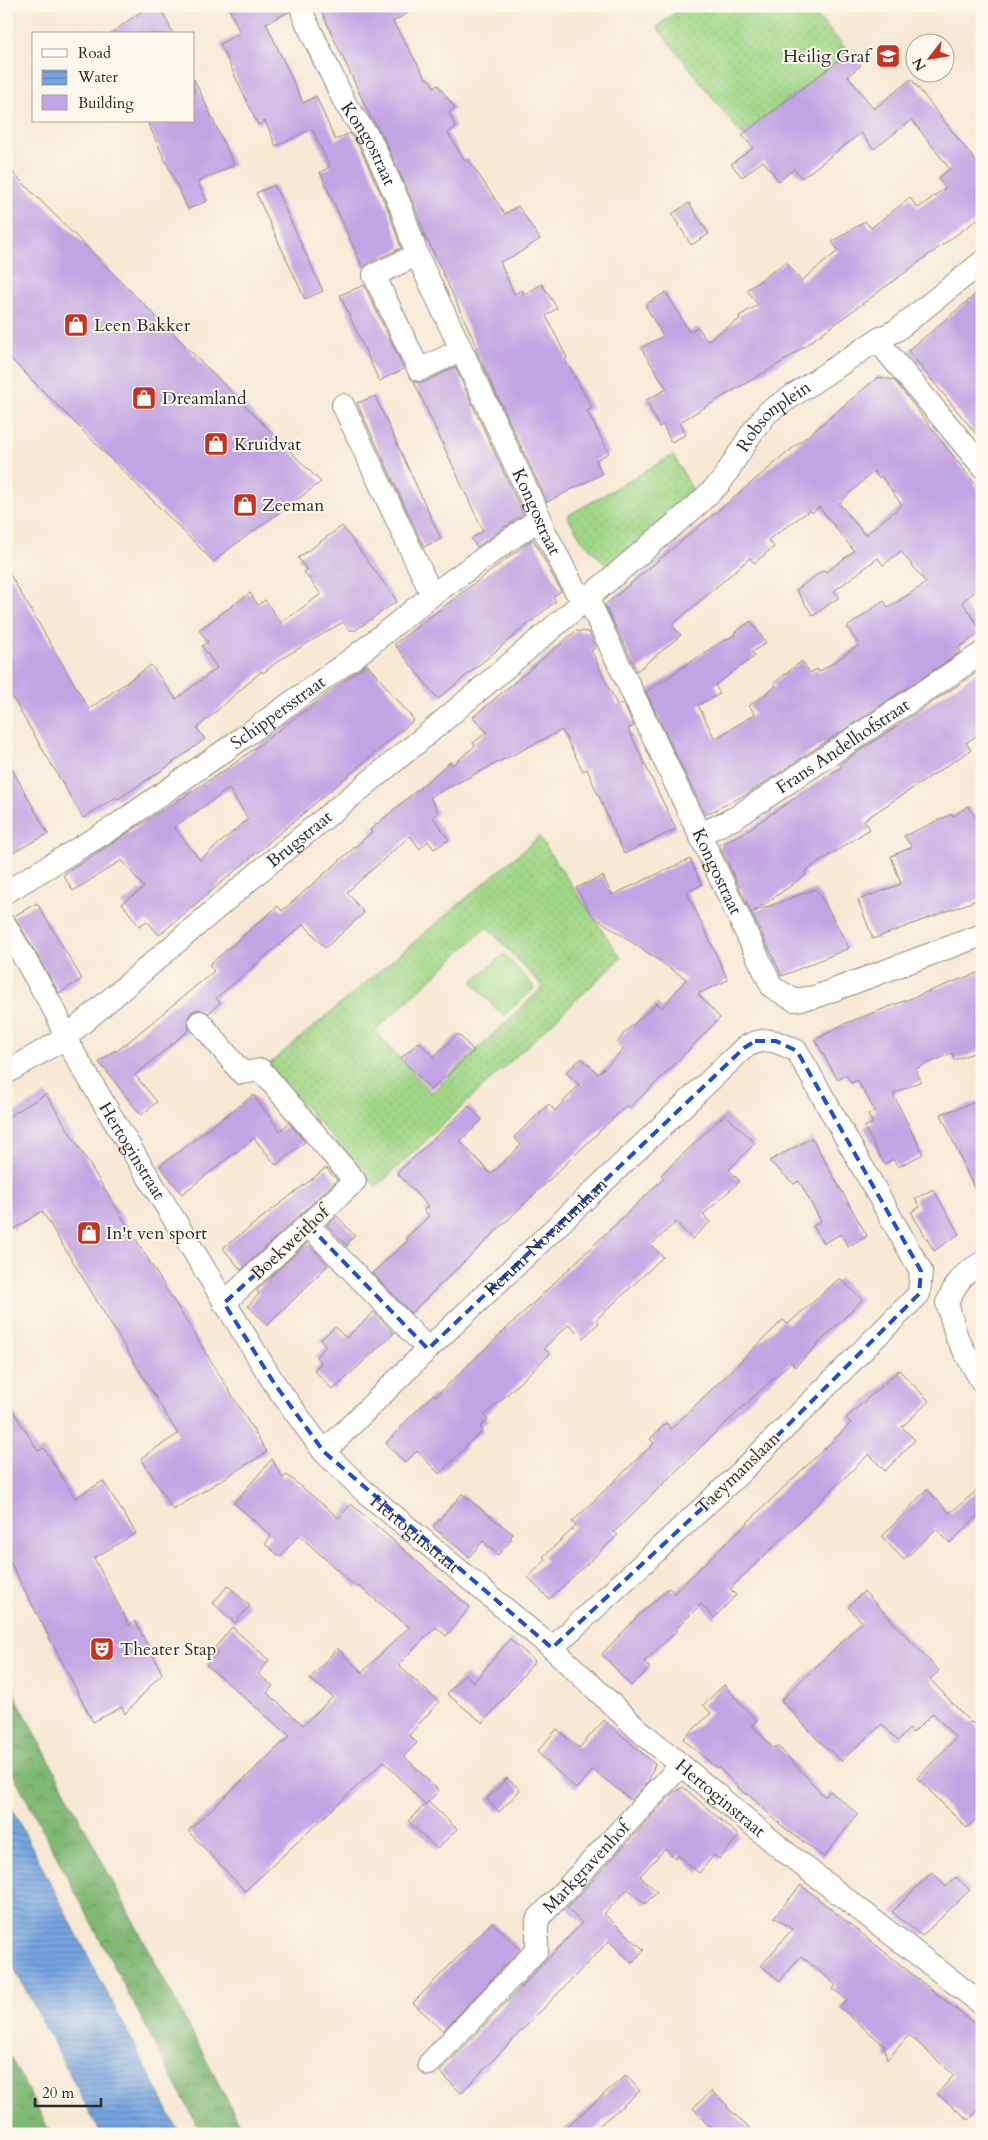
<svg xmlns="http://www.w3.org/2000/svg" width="988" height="2140" font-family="Cardo,serif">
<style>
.grass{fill:url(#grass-dots);stroke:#66815a;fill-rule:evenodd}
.forest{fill:url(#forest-crowns);stroke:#567250}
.garden{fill:#a1d788;stroke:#66815a}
.water{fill:url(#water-rules);stroke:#506885}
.building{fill:#c1a4e3;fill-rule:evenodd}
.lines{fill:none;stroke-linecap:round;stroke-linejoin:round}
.minor-casing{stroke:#918a80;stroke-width:24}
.minor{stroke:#fff;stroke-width:22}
.marked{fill:none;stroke:#1d4ed8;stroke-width:4;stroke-dasharray:10 6;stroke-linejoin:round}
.labels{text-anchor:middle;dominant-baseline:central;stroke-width:4;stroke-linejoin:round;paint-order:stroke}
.poi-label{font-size:18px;fill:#2b2b2b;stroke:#fbf7ec;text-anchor:start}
.street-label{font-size:18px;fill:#2b2b2b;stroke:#fbf7ec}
</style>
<defs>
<pattern id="grass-dots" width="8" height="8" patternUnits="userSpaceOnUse" patternTransform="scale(1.25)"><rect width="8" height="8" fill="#a1d788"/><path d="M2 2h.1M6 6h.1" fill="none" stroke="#8bb976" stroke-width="1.8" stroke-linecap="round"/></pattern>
<pattern id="forest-crowns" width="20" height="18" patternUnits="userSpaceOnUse" patternTransform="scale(1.25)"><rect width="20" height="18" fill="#80b874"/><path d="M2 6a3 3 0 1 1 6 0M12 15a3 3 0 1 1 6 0" fill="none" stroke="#69965f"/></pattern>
<pattern id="water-rules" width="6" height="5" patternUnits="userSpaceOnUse" patternTransform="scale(1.25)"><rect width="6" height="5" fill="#75a4df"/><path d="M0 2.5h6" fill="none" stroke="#6086b5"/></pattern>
</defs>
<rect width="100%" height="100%" fill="#fbf7ec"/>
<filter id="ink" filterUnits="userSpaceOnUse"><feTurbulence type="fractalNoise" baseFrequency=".02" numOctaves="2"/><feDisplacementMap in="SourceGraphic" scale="10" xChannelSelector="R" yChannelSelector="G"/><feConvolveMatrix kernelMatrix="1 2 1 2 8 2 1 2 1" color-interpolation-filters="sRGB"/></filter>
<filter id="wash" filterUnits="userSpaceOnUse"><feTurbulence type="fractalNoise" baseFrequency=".0096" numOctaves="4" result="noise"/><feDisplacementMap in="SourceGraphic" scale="20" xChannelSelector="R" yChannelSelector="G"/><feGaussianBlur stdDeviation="1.12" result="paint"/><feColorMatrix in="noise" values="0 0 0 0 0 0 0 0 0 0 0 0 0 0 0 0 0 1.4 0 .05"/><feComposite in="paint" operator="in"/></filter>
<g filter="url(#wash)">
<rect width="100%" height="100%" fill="#f7e8d4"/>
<path class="grass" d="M683 6H808L849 52 742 135 657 27Z
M673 455 694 492 608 567 581 539 567 516Z
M539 837 621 958 376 1187 268 1065ZM487 927 543 987 431 1093 375 1031Z"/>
<path class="forest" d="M6 1678 245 2134H202L6 1760Z
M6 2049 51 2134H6Z"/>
<path class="garden" d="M504 954 535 988 503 1016 472 982Z"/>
<path class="water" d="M6 1797 180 2134H101L6 1952Z"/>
<g id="blocks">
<path class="building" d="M149 6H160L173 34H110Z
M228 6H288L289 12 266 23 303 103 316 96 335 140 350 133 360 148 389 212 401 248 368 263 363 268 320 172 330 167 312 129 276 146 265 121 258 125 220 44 240 33Z
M319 6H419L393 22 426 79 428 78 434 87 438 85 455 108 449 113 456 127 448 133 465 161 468 159 505 214 518 206 540 239 519 253 500 262 514 294 522 290 524 295 542 284 557 308 546 316 567 358 565 359 592 408 587 411 609 453 596 460 602 474 547 502 475 348 477 347 428 241 427 242 413 202 383 136 370 116Z
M849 52 861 65 848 76 874 109 911 79 982 169V216L787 359 680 422 686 435 671 442 663 425 659 427 646 400 667 389 641 348 663 336 645 305 666 292 689 332 698 327 707 341 740 319 739 316 758 305 747 290 786 262 801 281 838 251 832 242 865 221 871 228 910 198 918 208 945 188 938 178 950 169 912 120 874 149 861 133 802 178 794 169 779 181 763 161 742 177 731 164 753 148 742 135Z
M194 79 234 165 198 182 207 201 188 209 147 121H194Z
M6 166 321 482 222 554 214 562 6 354Z
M274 185 323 291 305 299 256 193Z
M689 203 709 234 691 245 672 214Z
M364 285 404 369 379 381 340 295Z
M982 289V441L908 351Z
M455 367 523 514 477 547 471 539 483 531 414 382H425Z
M878 377 894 380 982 493V586L962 602 982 631 958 648 961 652 747 794 705 815 646 692 719 643 735 635 734 633 751 621 766 643 752 652 755 656 715 685 720 694 698 705 715 739 755 714 749 706 776 686 774 683 802 661 810 673 817 669 819 672 859 645 847 627 884 601 888 608 926 583 901 551 883 565 878 558 834 591 839 597 813 616 796 590 824 570 826 572 854 551 819 507 812 513 810 510 768 540 774 547 754 563 750 558 672 625 681 635 637 671 605 605ZM874 471 879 478 881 476 902 505 865 535 839 503Z
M375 396 441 539 424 547 357 403Z
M342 526 397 601 356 630H350L343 622 281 659 263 673 262 671 197 728 205 739 167 767 118 799 116 797 83 818 6 687V568L89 709 151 665 176 699 217 668 202 646 208 642 199 630 250 593 258 605 265 600 281 623 321 594 304 572 307 570 298 558Z
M533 539 561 591 553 597 556 601 438 699 394 644Z
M576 631 589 632 596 648 591 650 617 705 623 703 634 726 628 729 676 829 624 854 587 769 583 771 562 730 430 797 438 813 433 817 449 840 434 849 428 841 420 849 410 836 347 892 364 913 325 948 304 924 216 998 220 1003 209 1013 198 1009 191 1012 188 1018 189 1030 135 1075 157 1102 141 1115 99 1062 115 1050 116 1052 214 971 209 965 278 906 282 911 372 832 370 830 450 762 452 765 475 746 473 743 487 732 473 717Z
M367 664 414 720 159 935 147 921 139 926 122 903 144 888 122 860 73 891 63 875 231 766ZM229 789 248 819 200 860 174 827Z
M976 673 982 682V732L966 743 971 750 864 820 870 829 804 872 806 875 753 912 815 889 822 898 849 948 782 976 719 845 743 833 841 767 840 764Z
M6 758 48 834 6 856Z
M968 806 982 826V898L873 939 858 900 901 884 891 856 912 847 904 836 952 814 953 816Z
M690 859 702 885 687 892 728 980 698 994 720 1018 661 1078 629 1108 627 1105 411 1313 372 1273 408 1240 406 1238 429 1216 424 1210 428 1206 397 1173 469 1106 482 1120 460 1141 491 1174 521 1145 514 1137 549 1104 555 1111 579 1085 566 1072 582 1058 598 1074 623 1050 617 1044 624 1033 657 1003 662 1008 686 979 592 915 576 888 603 876 612 895Z
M37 903 82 979 59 993 14 916Z
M982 971V1050L954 1060 952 1053 915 1069 921 1081 893 1094 923 1154 898 1167 893 1159 884 1164 864 1127 873 1123 868 1115 875 1111 857 1080 851 1083 846 1075 838 1080 815 1040 844 1024Z
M458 1034 474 1051 431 1090 401 1058 419 1042 433 1057Z
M46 1094 267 1452 173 1510 141 1458 178 1434 42 1211 13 1230 6 1218V1118Z
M253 1095 280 1131 289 1123 305 1142 276 1165 254 1138 182 1194 160 1166Z
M982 1100V1206L941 1114Z
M725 1114 755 1143 729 1170 740 1181 703 1215 710 1222 692 1239 676 1222 651 1245 663 1257 596 1320 599 1323 583 1338 569 1324 544 1348 550 1354 484 1416 488 1420 480 1427 483 1431 465 1446 466 1447 439 1474 417 1451 405 1463 386 1443 414 1413 434 1394 436 1396 664 1178 661 1175Z
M812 1138 867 1236 848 1247 841 1234 824 1243 813 1226 821 1221 799 1181 794 1184 769 1161Z
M326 1168 337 1180 241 1270 223 1248Z
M933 1189 959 1234 934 1251 911 1212 920 1207 915 1199Z
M337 1216 355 1236 348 1242 349 1244 347 1246 327 1225Z
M307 1243 328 1265 268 1325 248 1306 259 1294 257 1290Z
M840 1278 862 1300 795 1367 791 1362 709 1439 614 1532 618 1535 549 1599 528 1577 546 1560 543 1557 576 1526 572 1522 654 1443 650 1439 666 1423 671 1429 783 1320 788 1324Z
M374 1312 394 1333 333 1390 314 1370 321 1363 316 1357 326 1346 320 1340 335 1327 346 1338Z
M899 1370 929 1401 902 1427 915 1440 885 1471 869 1454 730 1589 736 1595 714 1618 701 1604 675 1630 676 1632 644 1662 650 1668 631 1686 602 1654 638 1616 669 1588 674 1593 851 1423 846 1418Z
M6 1399 38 1451 44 1448 75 1498 103 1481 136 1533 94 1558 129 1625 135 1621 162 1673 125 1714 122 1707 93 1722 6 1554Z
M272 1459 283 1478 287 1475 339 1518 351 1504 470 1607 446 1636 436 1627 398 1665 439 1702 409 1735 417 1743 404 1756 439 1791 425 1805 384 1761 245 1891 188 1831 290 1736 206 1665 218 1652 214 1649 232 1627 269 1660 258 1674 273 1686 267 1693 303 1725 333 1697 310 1679 337 1648 362 1672 409 1627 359 1586 357 1588 347 1579 299 1535 280 1557 265 1544 271 1536 234 1503Z
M982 1486V1512L950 1543 936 1529 904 1560 882 1537 927 1489 950 1513Z
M462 1494 513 1534 510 1537 512 1539 498 1555 483 1541 469 1557 433 1527Z
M228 1586 250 1606 235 1623 213 1603Z
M864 1591 939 1671 930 1679 971 1723 972 1722 982 1732V1813L967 1828 917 1778 956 1738 933 1713 913 1733 909 1729 898 1741 882 1724 841 1761 818 1740 781 1700 862 1622 848 1607Z
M510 1639 535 1661 483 1723 447 1694 465 1674 474 1682Z
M724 1685 757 1721 752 1725 773 1748 778 1746 825 1797 830 1791 858 1814 824 1857 782 1826 747 1793 746 1795 718 1767 716 1768 683 1739 711 1713 703 1705Z
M604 1720 655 1764 648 1782 631 1800 593 1770 576 1789 537 1752 557 1729 579 1748Z
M507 1778 520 1790 499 1812 487 1799Z
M683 1787 739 1836 719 1859 714 1855 699 1873 678 1855 675 1858 665 1849 640 1876 657 1892 645 1904 628 1889 604 1914 644 1950 632 1963 609 1941 461 2093 440 2072 582 1923 567 1908 673 1793Z
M428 1802 457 1829 437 1849 408 1821Z
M932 1872 946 1887 956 1877 970 1890 922 1936 892 1912Z
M801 1885 982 2030V2105L969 2120 937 2094 954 2075 909 2035 887 2060 884 2045 840 2008 847 2000 833 1989 836 1985 801 1956 780 1981 761 1966 792 1929 774 1917Z
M492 1922 520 1949 443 2031 413 2003Z
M626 2075 640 2091 589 2134H558Z
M712 2091 728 2106 727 2107 755 2134H715L693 2108Z"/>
</g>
</g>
<g filter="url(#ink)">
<use href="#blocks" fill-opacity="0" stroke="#918a80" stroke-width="1"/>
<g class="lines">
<defs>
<g id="minor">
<path id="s1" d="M301 6 304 17 346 105 371 141 401 207 417 255 540 518 544 530 575 590 587 597 772 987 794 1000 815 997 982 935"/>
<path d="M417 255 374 275 419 370 461 350"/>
<path d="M877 340 982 466"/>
<path d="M343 405 432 595"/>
<path id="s2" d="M700 834 735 818 982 653"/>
<path id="s3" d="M6 892 114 827 227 749 357 655 432 595 540 518"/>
<path id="s4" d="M6 926 57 1015 65 1038 116 1124 274 1383 324 1452 364 1491 552 1648 639 1730 789 1855 982 2004"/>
<path d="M200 1022 242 1073 261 1070 355 1181 224 1303"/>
<path id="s5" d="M6 1073 65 1038 260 871 424 737 696 506 721 482 751 434 768 412 877 340 897 330 982 262"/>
<path d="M309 1226 428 1349"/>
<path d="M982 1263C963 1272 955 1285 947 1303L957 1338 982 1382"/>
<path id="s6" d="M324 1452 428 1349 744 1048C765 1035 777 1041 797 1051L921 1271 919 1294 739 1474 552 1648"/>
<path id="s7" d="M429 2064 537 1950V1920L681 1765"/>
</g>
</defs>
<use href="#minor" class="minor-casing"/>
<use href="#minor" class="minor"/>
</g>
</g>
<path class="marked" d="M755 1041H776L797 1051 921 1271 919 1294 739 1474 552 1648 324 1452 274 1383 224 1303 309 1226 428 1349 744 1048Z"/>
<defs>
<symbol id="school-square" viewBox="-11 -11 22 22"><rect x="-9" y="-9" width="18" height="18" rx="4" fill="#c8321e" stroke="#fbf7ec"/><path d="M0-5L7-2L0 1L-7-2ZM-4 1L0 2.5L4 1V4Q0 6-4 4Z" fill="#fff"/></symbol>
<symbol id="shop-square" viewBox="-11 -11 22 22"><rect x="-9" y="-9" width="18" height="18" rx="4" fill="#c8321e" stroke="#fbf7ec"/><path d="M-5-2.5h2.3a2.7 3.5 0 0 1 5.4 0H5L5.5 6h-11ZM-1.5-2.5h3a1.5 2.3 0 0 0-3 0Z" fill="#fff"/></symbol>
<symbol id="theatre-square" viewBox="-11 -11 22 22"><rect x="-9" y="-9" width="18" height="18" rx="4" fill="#c8321e" stroke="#fbf7ec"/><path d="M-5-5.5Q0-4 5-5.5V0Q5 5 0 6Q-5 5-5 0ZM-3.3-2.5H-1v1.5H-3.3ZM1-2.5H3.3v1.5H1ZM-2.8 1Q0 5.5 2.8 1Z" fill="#fff"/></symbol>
</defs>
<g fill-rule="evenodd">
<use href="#school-square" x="874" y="42" width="28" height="28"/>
<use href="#shop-square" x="62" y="311" width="28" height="28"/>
<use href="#shop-square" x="130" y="384" width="28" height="28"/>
<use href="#shop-square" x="202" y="430" width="28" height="28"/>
<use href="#shop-square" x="231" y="491" width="28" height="28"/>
<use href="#shop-square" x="75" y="1219" width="28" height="28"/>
<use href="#theatre-square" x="88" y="1635" width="28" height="28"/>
</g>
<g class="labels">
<g class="poi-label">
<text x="870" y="56" text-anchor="end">Heilig Graf</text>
<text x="94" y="325">Leen Bakker</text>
<text x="162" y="398">Dreamland</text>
<text x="234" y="444">Kruidvat</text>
<text x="262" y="505">Zeeman</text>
<text x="106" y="1233">In't ven sport</text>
<text x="120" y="1649">Theater Stap</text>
</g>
<g class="street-label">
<text stroke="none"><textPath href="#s1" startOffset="154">Kongostraat</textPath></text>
<text stroke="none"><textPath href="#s5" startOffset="1014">Robsonplein</textPath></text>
<text stroke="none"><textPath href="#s1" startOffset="559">Kongostraat</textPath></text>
<text stroke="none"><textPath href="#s3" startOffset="326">Schippersstraat</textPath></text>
<text stroke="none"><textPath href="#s2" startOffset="168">Frans Andelhofstraat</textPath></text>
<text stroke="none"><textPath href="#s5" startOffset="376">Brugstraat</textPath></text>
<text stroke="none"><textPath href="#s1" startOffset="964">Kongostraat</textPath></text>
<text stroke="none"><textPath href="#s4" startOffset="258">Hertoginstraat</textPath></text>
<text stroke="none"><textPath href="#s6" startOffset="309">Rerum Novarumlaan</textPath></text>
<text transform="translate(290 1243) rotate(-43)">Boekweithof</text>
<text transform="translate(738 1473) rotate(-44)">Taeymanslaan</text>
<text stroke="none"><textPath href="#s4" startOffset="738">Hertoginstraat</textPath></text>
<text stroke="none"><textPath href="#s4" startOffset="1142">Hertoginstraat</textPath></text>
<text stroke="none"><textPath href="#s7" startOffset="259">Markgravenhof</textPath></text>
</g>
</g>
<rect width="988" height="2140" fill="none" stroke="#fbf7ec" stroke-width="25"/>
<rect x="32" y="32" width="162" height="90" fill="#fbf7ec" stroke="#a8a59f"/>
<rect x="42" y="49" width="25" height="8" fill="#ffffff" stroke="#a8a59f"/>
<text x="78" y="58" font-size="15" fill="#2b2b2b">Road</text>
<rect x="42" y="70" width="25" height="15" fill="url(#water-rules)" stroke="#a8a59f"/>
<text x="78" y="82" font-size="15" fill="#2b2b2b">Water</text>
<rect x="42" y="95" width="25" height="15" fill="#c1a4e3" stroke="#a8a59f"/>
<text x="78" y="108" font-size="15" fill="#2b2b2b">Building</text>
<g transform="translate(930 58) rotate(239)"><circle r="24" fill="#fbf7ec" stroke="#a8a59f"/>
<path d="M0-4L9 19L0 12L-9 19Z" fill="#c8321e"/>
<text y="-8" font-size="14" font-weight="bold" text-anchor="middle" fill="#2b2b2b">N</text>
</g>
<path d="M35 2098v8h66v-8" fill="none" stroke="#2b2b2b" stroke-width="2.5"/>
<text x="42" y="2098" font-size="15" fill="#2b2b2b" stroke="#fbf7ec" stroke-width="4" paint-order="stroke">20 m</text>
</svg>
